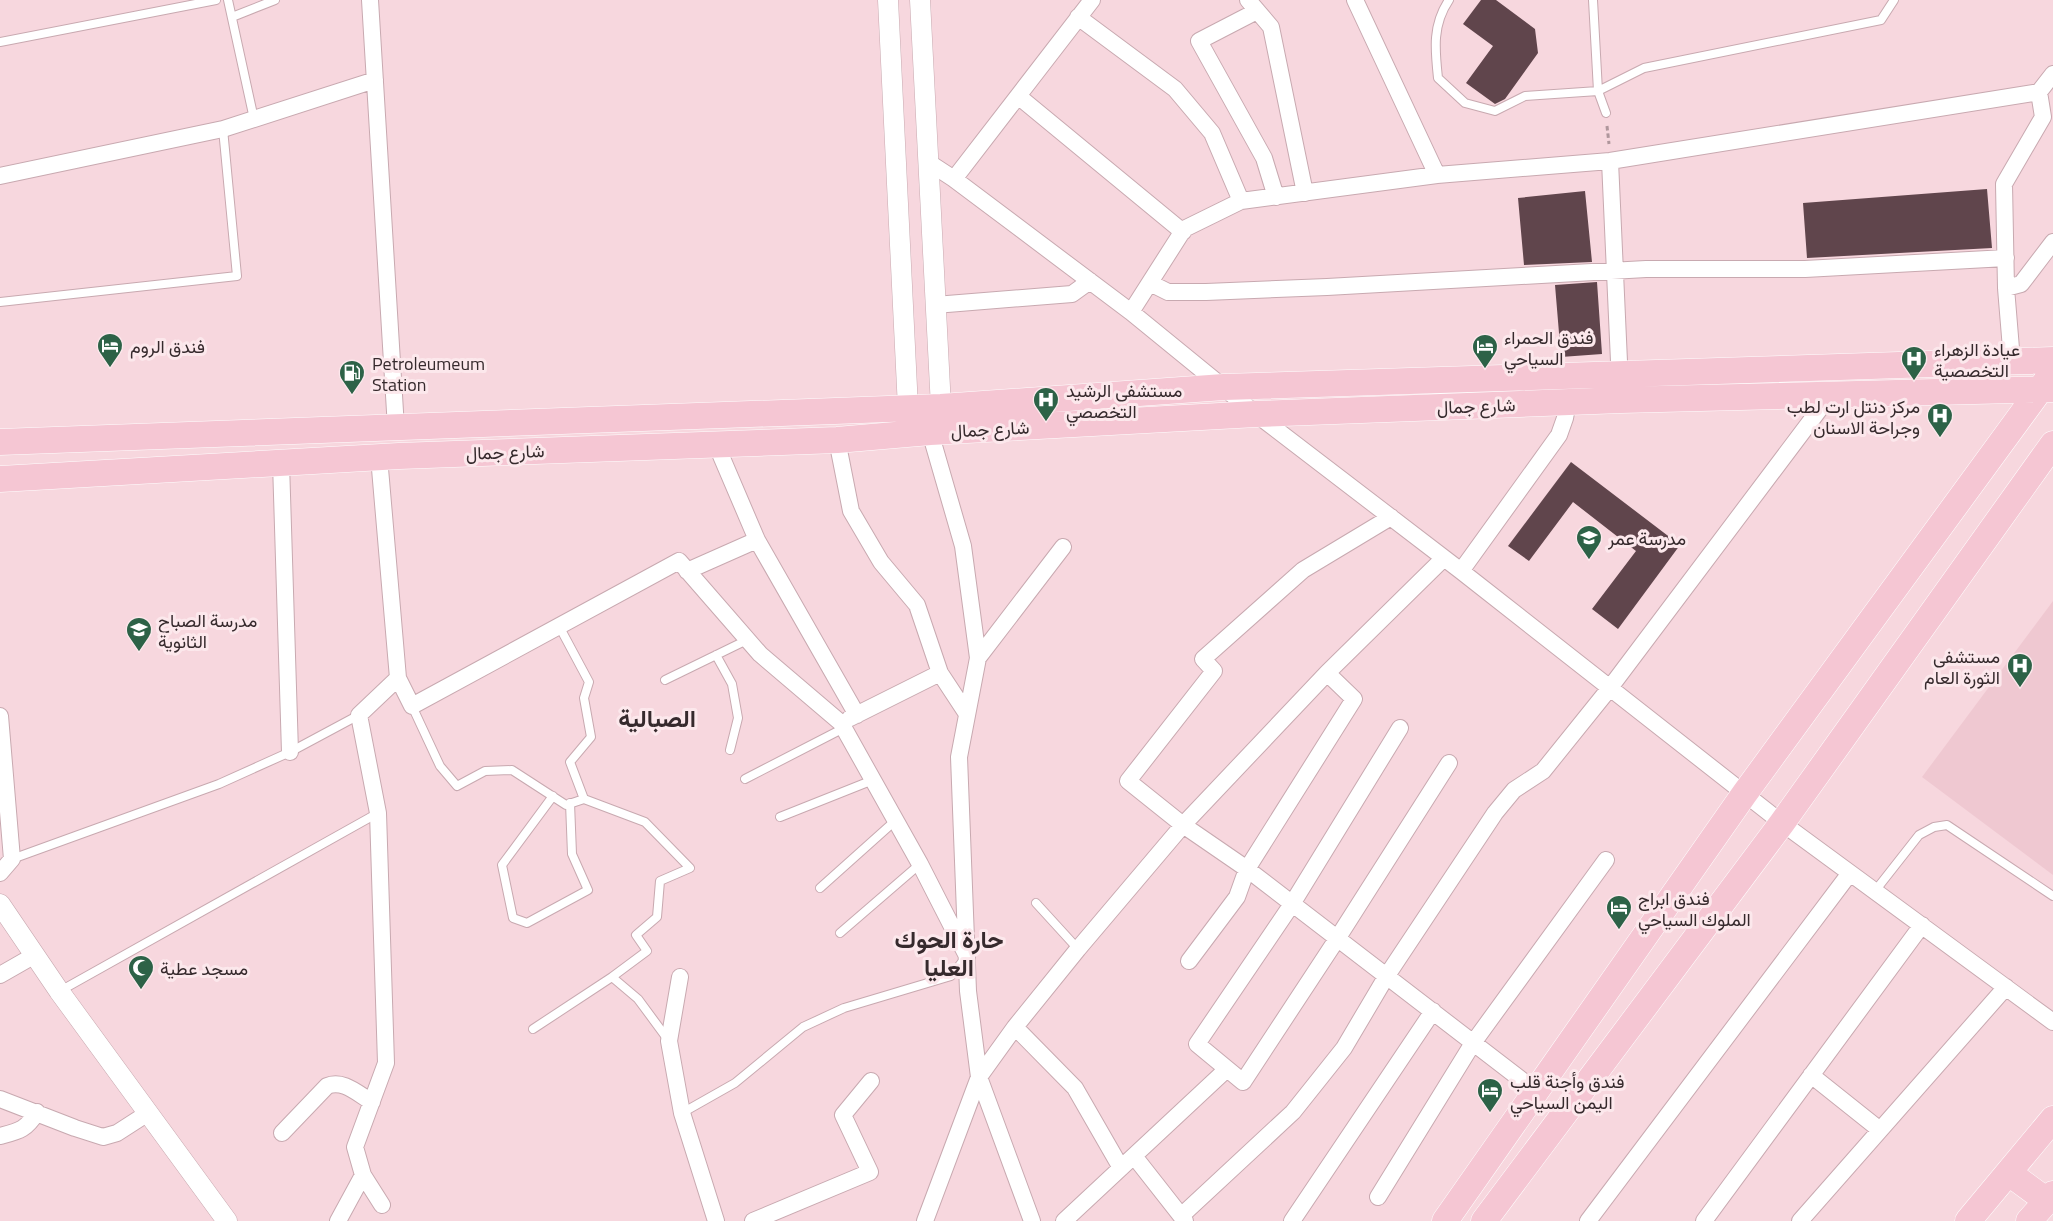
<svg xmlns="http://www.w3.org/2000/svg" width="2053" height="1221" font-family="'Titillium Web',Vazirmatn,sans-serif">
<style>
.built{fill:#efc8d1}
.building{fill:#60454c}
.lines{fill:none;stroke-linecap:round;stroke-linejoin:round}
.service-casing{stroke:#c8a9b0;stroke-width:10}
.minor-casing{stroke:#c8a9b0;stroke-width:18}
.tertiary-casing{stroke:#c8a9b0;stroke-width:21}
.primary-casing{stroke:#fff;stroke-width:27}
.path{stroke:#af969c;stroke-width:3;stroke-dasharray:4.5 3;stroke-linecap:butt}
.service{stroke:#fff;stroke-width:8}
.minor{stroke:#fff;stroke-width:16}
.tertiary{stroke:#fff;stroke-width:20}
.primary{stroke:#f5c6d3;stroke-width:26}
.labels{text-anchor:middle;dominant-baseline:central;stroke-width:6;stroke-linejoin:round;paint-order:stroke}
.poi-label{font-size:18px;fill:#362a2d;stroke:#fce8ec;text-anchor:start}
.street-label{font-size:18px;fill:#362a2d;stroke:#fce8ec}
.district-label{font-size:24px;font-weight:bold;fill:#362a2d;stroke:#fce8ec}
</style>
<rect width="100%" height="100%" fill="#f7d7de"/>
<path class="built" d="M2053 601V875L1922 777Z"/>
<path class="building" d="M1481 0H1496L1535 29 1538 53 1505 99 1495 104 1466 83 1493 46 1463 24Z
M1987 189 1992 248 1807 258 1803 203Z
M1585 191 1592 262 1524 265 1518 198Z
M1597 282 1602 354 1561 357 1555 285Z
M1571 462 1680 545 1618 629 1592 609 1636 551 1573 502 1529 561 1508 546Z"/>
<g class="lines">
<defs>
<path id="service" d="M228 0 254 119
M1449 0C1432 25 1435 50 1438 78L1465 103 1495 111 1525 96 1598 91 1606 113
M1593 0 1598 91 1644 68 1881 20 1894 0
M232 17 275 0
M0 42 216 0
M0 302 237 276 223 129
M716 655 732 684 738 718 730 750
M665 680 747 640
M412 706 440 766 457 786 485 771 512 770 566 805 584 799
M745 779 844 728
M553 796 502 865 513 918 527 923 588 890 572 854 570 803
M780 817 873 780
M12 859 219 784 290 752 359 715
M820 888 896 820
M1875 891 1919 835 1934 827 1947 825 2053 896
M1036 903 1078 949
M840 933 920 864
M612 977 638 999 669 1041
M60 991 378 813
M533 1029 612 977 647 951 636 935 657 917 660 881 690 868 645 822 584 799 570 762 591 737 584 698 589 682 559 626
M682 1113 735 1083 803 1027 844 1008 951 976 966 957"/>
<path id="minor" d="M370 0 396 428
M1248 0 1271 27 1305 193
M1355 0 1437 175
M1257 11 1199 41 1264 158 1276 197
M1078 17 1175 89 1212 133 1241 201
M1018 96 1183 232
M1610 161 1620 384
M928 162 954 179 1131 312 1256 414 1461 571 1782 823 2053 1022
M0 176 223 129 375 80
M954 179 1092 0
M1150 283 1168 292H1206L1327 287 1646 269H1805L2006 258
M2006 288 2021 284 2053 242
M935 305 1072 294 1090 281
M1131 312 1184 229 1241 201 1437 175 1610 161 2039 92 2053 74
M2012 361 2006 288 2004 184 2043 117 2039 92
M930 432 963 546 978 658
M837 440 851 511 881 562 917 605 940 673 967 714
M716 444 757 540 857 715
M379 457 398 678 412 706 679 561 760 654 841 723 920 864 967 956
M281 463 290 752
M1391 517 1303 570 1203 659 1214 671 1128 781 1183 825 1247 869 1536 1091
M687 571 757 540
M1461 571 1559 435 1565 418 1568 402
M0 716 12 859 0 873
M850 718 940 673
M1400 728 1292 904 1197 1044 1243 1082 1337 939 1449 763
M1189 961 1237 897 1247 869 1354 699 1327 673
M0 975 35 955
M680 977 669 1041 682 1113 716 1221
M1015 1027 1075 1088 1121 1168
M1811 1075 1880 1130
M0 1099 75 1128 103 1137 117 1133 148 1113
M282 1133 327 1086C343 1079 358 1094 372 1102
M0 1136C19 1131 26 1130 37 1112
M1134 1156 1185 1221
M1378 1197 1473 1043 1606 860
M382 1205 363 1175 355 1147 386 1063 378 813 359 715 398 678
M1181 1216 1293 1112 1344 1048 1386 977 1495 813 1514 790 1543 771 1609 689 1831 394
M338 1221 363 1175
M753 1221 870 1172 843 1115 871 1081
M925 1221 979 1077 1015 1027 1078 949 1183 825 1327 673 1444 558
M1032 1221 979 1077 968 991 959 757 978 658 1063 547
M1064 1221 1227 1069
M1292 1221 1433 1011
M1588 1221 1850 873
M1704 1221 1922 925
M1800 1221 2006 987"/>
<path id="tertiary" d="M888 0 908 408
M920 0 941 407
M0 904 59 991 227 1221"/>
<path id="primary" d="M0 442 941 407 1224 387 2053 360
M0 479 399 456 837 440 930 432 1256 414 1621 400 2053 389
M2009 1173 2047 1201
M1445 1221 1745 793 2047 380
M1484 1221 1782 823 2053 444
M1968 1221 2053 1119
M2029 1221 2053 1194"/>
</defs>
<use href="#service" class="service-casing"/>
<use href="#minor" class="minor-casing"/>
<use href="#tertiary" class="tertiary-casing"/>
<use href="#primary" class="primary-casing"/>
<path class="path" d="M1607 126 1609 144"/>
<use href="#service" class="service"/>
<use href="#minor" class="minor"/>
<use href="#tertiary" class="tertiary"/>
<use href="#primary" class="primary"/>
</g>
<defs>
<symbol id="hotel-pin" viewBox="-11 -11 22 30"><path d="M0 17L-7.5 6A9.5 9.5 0 1 1 7.5 6Z" fill="#2d6247" stroke="#fce8ec"/><path d="M-6-4.5h1.5V1H6V5H4.5V3h-9V5H-6ZM-4 0a1.8 1.8 0 1 1 3.6 0ZM.5 0V-2.5h3Q6-2.5 6 0Z" fill="#fff"/></symbol>
<symbol id="hospital-pin" viewBox="-11 -11 22 30"><path d="M0 17L-7.5 6A9.5 9.5 0 1 1 7.5 6Z" fill="#2d6247" stroke="#fce8ec"/><path d="M-5-5h3v3.5h4V-5h3V5h-3V1.5h-4V5h-3Z" fill="#fff"/></symbol>
<symbol id="fuel-pin" viewBox="-11 -11 22 30"><path d="M0 17L-7.5 6A9.5 9.5 0 1 1 7.5 6Z" fill="#2d6247" stroke="#fce8ec"/><path d="M-5.5-6h7V0h2V4h1.3V-2.5L3-4.5l.8-.8L6-3V5H2.5V1h-1V6h-7ZM-4.2-4.7v3.2H.2V-4.7Z" fill="#fff"/></symbol>
<symbol id="school-pin" viewBox="-11 -11 22 30"><path d="M0 17L-7.5 6A9.5 9.5 0 1 1 7.5 6Z" fill="#2d6247" stroke="#fce8ec"/><path d="M0-5L7-2L0 1L-7-2ZM-4 1L0 2.5L4 1V4Q0 6-4 4Z" fill="#fff"/></symbol>
<symbol id="mosque-pin" viewBox="-11 -11 22 30"><path d="M0 17L-7.5 6A9.5 9.5 0 1 1 7.5 6Z" fill="#2d6247" stroke="#fce8ec"/><path d="M3.5-4.9A6 6 0 1 0 3.5 4.9A5 5 0 1 1 3.5-4.9Z" fill="#fff"/></symbol>
</defs>
<g fill-rule="evenodd">
<use href="#hotel-pin" x="95" y="331" width="30" height="40"/>
<use href="#hotel-pin" x="1470" y="332" width="30" height="40"/>
<use href="#hospital-pin" x="1899" y="344" width="30" height="40"/>
<use href="#fuel-pin" x="337" y="358" width="30" height="40"/>
<use href="#hospital-pin" x="1031" y="385" width="30" height="40"/>
<use href="#hospital-pin" x="1925" y="401" width="30" height="40"/>
<use href="#school-pin" x="1574" y="523" width="30" height="40"/>
<use href="#school-pin" x="124" y="615" width="30" height="40"/>
<use href="#hospital-pin" x="2005" y="651" width="30" height="40"/>
<use href="#hotel-pin" x="1604" y="893" width="30" height="40"/>
<use href="#mosque-pin" x="126" y="953" width="30" height="40"/>
<use href="#hotel-pin" x="1475" y="1076" width="30" height="40"/>
</g>
<g class="labels">
<g class="poi-label">
<text x="1504" y="337">فندق الحمراء<tspan x="1504" dy="21">السياحي</tspan></text>
<text x="130" y="346">فندق الروم</text>
<text x="1934" y="349">عيادة الزهراء<tspan x="1934" dy="21">التخصصية</tspan></text>
<text x="372" y="363">Petroleumeum<tspan x="372" dy="21">Station</tspan></text>
<text x="1066" y="390">مستشفى الرشيد<tspan x="1066" dy="21">التخصصي</tspan></text>
<text x="1920" y="406" text-anchor="end">مركز دنتل ارت لطب<tspan x="1920" dy="21">وجراحة الاسنان</tspan></text>
<text x="1608" y="538">مدرسة عمر</text>
<text x="158" y="620">مدرسة الصباح<tspan x="158" dy="21">الثانوية</tspan></text>
<text x="2000" y="656" text-anchor="end">مستشفى<tspan x="2000" dy="21">الثورة العام</tspan></text>
<text x="1638" y="898">فندق ابراج<tspan x="1638" dy="21">الملوك السياحي</tspan></text>
<text x="160" y="968">مسجد عطية</text>
<text x="1510" y="1081">فندق وأجنة قلب<tspan x="1510" dy="21">اليمن السياحي</tspan></text>
</g>
<g class="street-label">
<text transform="translate(1476 406) rotate(-2)">شارع جمال</text>
<text transform="translate(990 429) rotate(-3)">شارع جمال</text>
<text transform="translate(505 452) rotate(-2)">شارع جمال</text>
</g>
<g class="district-label">
<text x="657" y="718">الصبالية</text>
<text x="949" y="939">حارة الحوك<tspan x="949" dy="28">العليا</tspan></text>
</g>
</g>
</svg>
